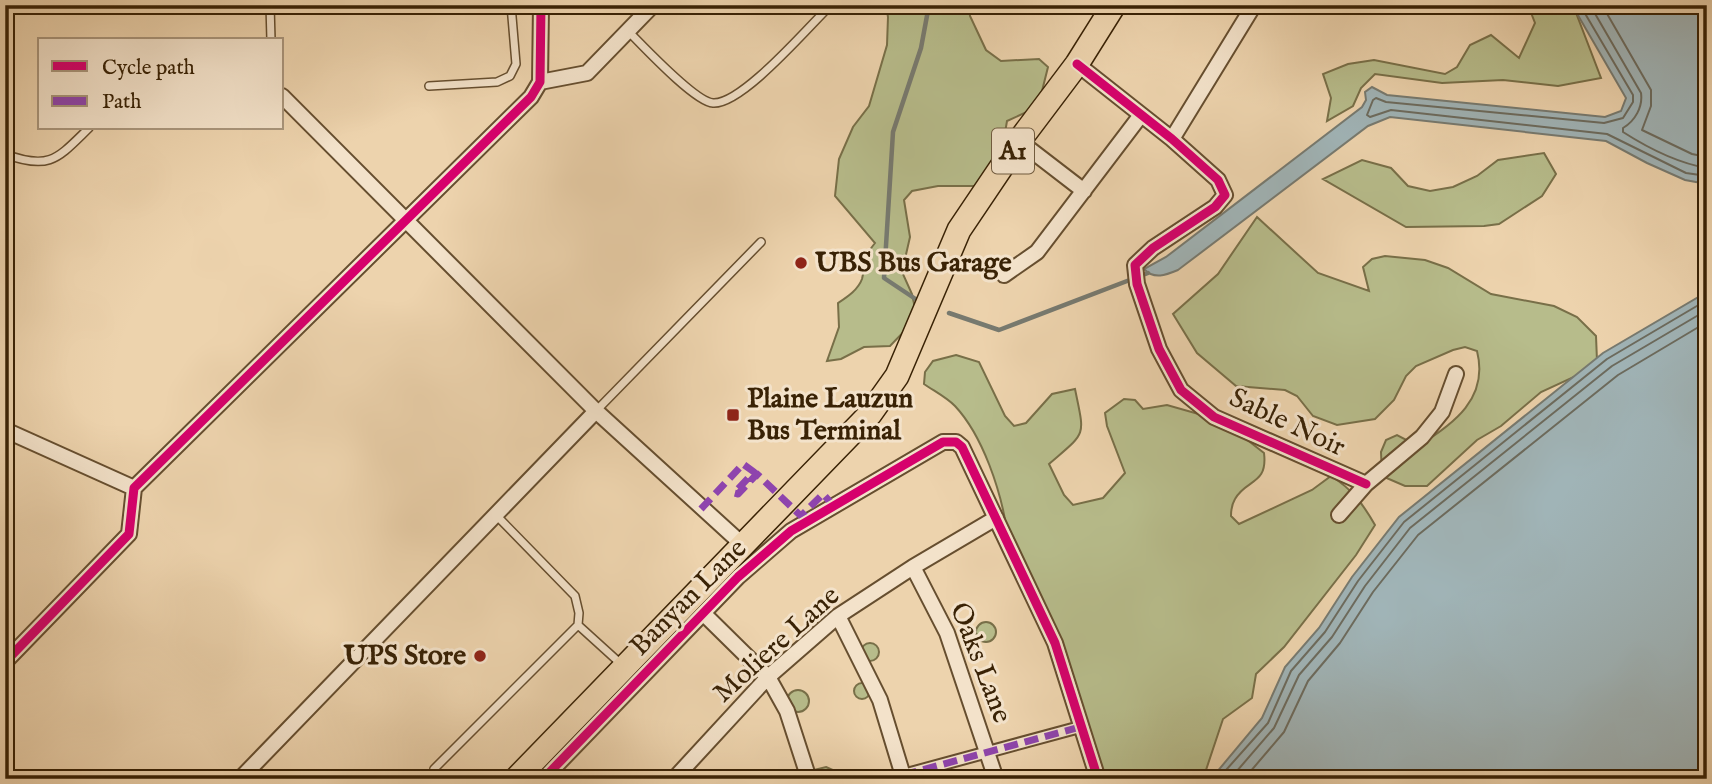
<svg xmlns="http://www.w3.org/2000/svg" width="1712" height="784" font-family="'IM FELL English',serif">
<style>
.green{fill:#b7bc8b;stroke:#786f48;stroke-width:2}
.water{fill:#a0b4b7;stroke:#777a70;stroke-width:2}
.lines{fill:none;stroke-linecap:round;stroke-linejoin:round}
.shore{stroke:#6c6b5e;stroke-width:2}
.stream{stroke:#777a70;stroke-width:4.5}
.service-casing{stroke:#664e2f;stroke-width:10}
.pedestrian-casing{stroke:#664e2f;stroke-width:14}
.minor-casing{stroke:#664e2f;stroke-width:18}
.primary-casing{stroke:#392205;stroke-width:26}
.path{stroke:#392205;stroke-width:2.5;stroke-dasharray:5 3.5;stroke-linecap:butt}
.service{stroke:#f3e2ca;stroke-width:7}
.pedestrian{stroke:#f3e2ca;stroke-width:10}
.minor{stroke:#f3e2ca;stroke-width:14}
.primary{stroke:#edd3ad;stroke-width:23}
.quiet{stroke:#8e44ad;stroke-width:7;stroke-dasharray:14 7;stroke-linecap:butt}
.cycleway-casing{stroke:#f3e2ca;stroke-width:13}
.cycleway{stroke:#d6006c;stroke-width:9}
.poi-dot{fill:#8f2418;stroke:#f3e2ca;stroke-width:2.5}
.labels{text-anchor:middle;dominant-baseline:central;stroke-width:6;stroke-linejoin:round;paint-order:stroke}
.shield{fill:#f3e2ca;stroke:#715c40;stroke-width:2}
.shield-label{font-size:26px;font-weight:bold;fill:#392205}
.poi-label{font-size:28px;font-weight:bold;fill:#392205;stroke:#f3e2ca;text-anchor:start}
.street-label{font-size:28px;fill:#392205;stroke:#f3e2ca}
</style>
<rect width="100%" height="100%" fill="#edd3ad"/>
<filter id="stains"><feTurbulence type="fractalNoise" baseFrequency=".00286" numOctaves="4"/><feColorMatrix values="0 0 0 0 .2 0 0 0 0 .09 0 0 0 0 .02 0 0 0 .5 -.17"/></filter>
<radialGradient id="worn" r=".72"><stop offset=".6" stop-color="#630" stop-opacity="0"/><stop offset="1" stop-color="#630" stop-opacity=".3"/></radialGradient>
<path class="green" d="M886 5H969L970 16 986 50 1001 61 1039 59 1048 67 1042 91 1029 111 1007 121 1001 156 977 186H938L912 191 904 200 910 237 902 272 912 294 917 318 890 346 864 347 841 359 827 361 839 327 838 303C847 297 858 290 862 279 867 260 860 262 875 243L835 196 839 159 853 127 869 106 887 45 888 17Z
M1528 5H1573L1601 78 1558 86 1503 80 1442 83 1375 74 1361 88 1353 106 1327 121 1331 98 1323 74 1348 64 1374 60 1445 74 1457 67 1470 45 1491 35 1519 58 1535 23Z
M1544 153 1556 174 1542 196 1499 224 1484 226 1406 227 1323 179 1362 160 1391 168 1408 186 1430 191 1453 187 1477 176 1498 160Z
M1257 217 1318 273 1369 291 1363 267 1372 259 1385 256 1425 260 1448 268 1491 294 1554 306 1577 317 1596 336 1597 361 1589 370 1541 392 1501 426 1477 440 1427 486H1405L1382 476 1381 452 1386 440 1397 435 1418 446C1454 424 1489 398 1477 351L1465 347 1453 350 1416 366 1406 376 1394 400 1375 419 1337 425 1313 416 1297 396 1285 390 1236 386 1197 353 1173 314 1218 274Z
M956 355 979 362 1005 416 1014 426 1026 423 1052 394 1075 389C1085 438 1087 431 1049 464L1064 495 1073 505 1103 498 1125 473 1107 426 1105 413 1124 399 1135 400 1143 409 1167 405 1223 421 1264 453C1268 485 1246 479 1235 499 1232 504 1231 511 1231 516L1239 524 1312 490 1331 476C1352 489 1363 504 1375 525L1356 555 1284 647 1256 674 1252 698 1223 719 1203 779H1100L1007 531C1001 491 983 436 955 406 946 397 934 391 924 384L925 372 933 361Z
M976 632a10 10 0 1 1 20 0a10 10 0 1 1-20 0Z
M861 652a9 9 0 1 1 18 0a9 9 0 1 1-18 0Z
M854 691a8 8 0 1 1 16 0a8 8 0 1 1-16 0Z
M787 701a11 11 0 1 1 22 0a11 11 0 1 1-22 0Z
M826 767 833 770 831 779H815L814 770Z"/>
<path class="water" d="M1572 5H1707V184L1685 180 1647 163 1606 141 1390 117 1368 126 1178 270C1166 275 1154 280 1144 269L1166 257 1362 107 1366 100 1365 92 1372 87 1387 95 1605 117 1621 111 1626 98Z
M1707 292V779H1211L1262 718 1285 667 1319 628 1352 577 1399 517 1603 353Z"/>
<g class="lines">
<path class="shore" d="M1580 5 1633 95V102L1623 118 1604 123 1386 102 1376 98 1373 100 1367 115 1370 117 1391 110 1607 134 1686 173 1707 176
M1590 5 1641 93C1643 107 1635 121 1623 128V132C1648 148 1677 163 1707 168
M1602 5 1651 90V106L1642 130 1692 154 1707 157
M1218 779 1268 723 1291 671 1325 632 1358 581 1404 522 1607 359 1707 300
M1230 779 1274 728 1299 675 1332 637 1365 586 1410 528 1612 366 1707 310
M1244 779 1284 732 1308 681 1340 643 1373 592 1418 535 1618 375 1707 322"/>
<path class="stream" d="M920 302 884 278 893 132 921 48 929 5
M949 313 999 330 1148 273"/>
<defs>
<path id="service" d="M270 5 271 40
M628 31C643 46 695 102 713 103 742 105 808 27 831 5
M429 86 497 82 510 76 516 64 511 5
M5 154C50 171 58 158 89 128
M596 411 761 242
M578 625 621 664
M434 769 578 625 579 613 575 596 496 515"/>
<path id="pedestrian" d="M903 775 1080 727"/>
<path id="minor" d="M1077 64 1172 139 1218 180 1225 195 1215 207 1153 248 1135 265 1137 284 1159 349 1181 390 1214 417 1366 484
M540 82 587 73 653 5
M282 96 596 411 743 545
M1172 139 1254 5
M1019 141 1084 191
M1004 275 1037 252 1141 115
M5 430 134 488
M1339 515 1366 484 1422 437 1442 412 1456 374
M913 567 947 633 996 779
M704 614 768 677 787 711 809 779
M838 616 880 700 904 779
M5 662 129 534 134 488 531 97 540 82 541 5
M548 774 738 577 791 531 943 442H956L962 447 1055 643 1098 779
M240 779 596 411
M674 779 768 677 838 616 913 567 996 518"/>
<path id="primary" d="M516 779 870 414 897 376 959 230 1019 141 1077 64 1114 5"/>
</defs>
<use href="#service" class="service-casing"/>
<use href="#pedestrian" class="pedestrian-casing"/>
<use href="#minor" class="minor-casing"/>
<use href="#primary" class="primary-casing"/>
<path class="path" d="M754 472 757 474"/>
<use href="#service" class="service"/>
<use href="#pedestrian" class="pedestrian"/>
<use href="#minor" class="minor"/>
<use href="#primary" class="primary"/>
<path class="quiet" d="M701 509 743 464 754 472 734 493 738 494 757 474 801 516 823 494 833 505
M903 775 1080 727"/>
<defs>
<path id="cycleway" d="M1077 64 1172 139 1218 180 1225 195 1215 207 1153 248 1135 265 1137 284 1159 349 1181 390 1214 417 1366 484
M5 662 129 534 134 488 531 97 540 82 541 5
M548 774 738 577 791 531 943 442H956L962 447 1055 643 1098 779"/>
</defs>
<use href="#cycleway" class="cycleway-casing"/>
<use href="#cycleway" class="cycleway"/>
</g>
<g class="poi-dot">
<circle cx="801" cy="263" r="7"/>
<rect x="726" y="408" width="14" height="14" rx="3.5"/>
<circle cx="480" cy="656" r="7"/>
</g>
<g class="labels">
<rect class="shield" x="992" y="128.5" width="42" height="45" rx="5"/>
<g class="shield-label">
<text x="1013" y="151">A1</text>
</g>
<g class="poi-label">
<text x="815" y="263">UBS Bus Garage</text>
<text x="747" y="399">Plaine Lauzun<tspan x="747" dy="32">Bus Terminal</tspan></text>
<text x="466" y="656" text-anchor="end">UPS Store</text>
</g>
<g class="street-label">
<text transform="translate(1287 423) rotate(25)">Sable Noir</text>
<text transform="translate(689 598) rotate(-45)">Banyan Lane</text>
<text transform="translate(777 645) rotate(-42)">Moliere Lane</text>
<text transform="translate(980 663) rotate(69)">Oaks Lane</text>
</g>
</g>
<rect width="1712" height="784" fill="none" stroke="#edd3ad" stroke-width="28"/>
<rect x="7" y="7" width="1698" height="770" fill="none" stroke="#392205" stroke-width="3.5"/>
<rect x="14" y="14" width="1684" height="756" fill="none" stroke="#392205" stroke-width="2"/>
<rect x="38" y="38" width="245" height="91" fill="#f3e2ca" stroke="#a9957b" stroke-width="2"/>
<rect x="52" y="61" width="35" height="10" fill="#d6006c" stroke="#a9957b" stroke-width="2"/>
<text x="102" y="74" font-size="21" fill="#392205">Cycle path</text>
<rect x="52" y="96" width="35" height="10" fill="#8e44ad" stroke="#a9957b" stroke-width="2"/>
<text x="102" y="108" font-size="21" fill="#392205">Path</text>
<rect width="100%" height="100%" filter="url(#stains)"/>
<rect width="100%" height="100%" fill="url(#worn)"/>
</svg>
